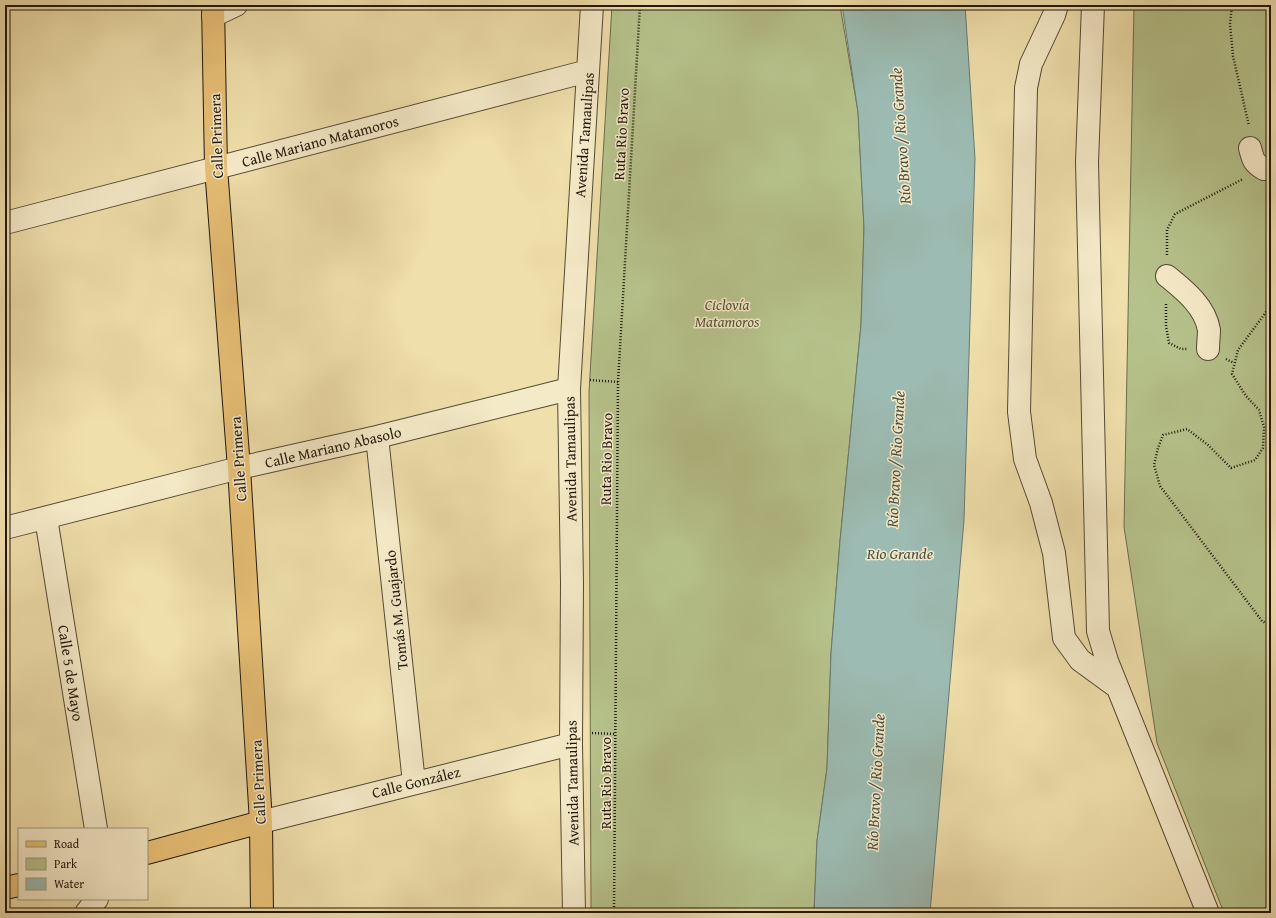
<svg xmlns="http://www.w3.org/2000/svg" width="1276" height="918" font-family="'Gentium Book Plus',serif">
<style>
.green{fill:#b6c28b;stroke:#6b6c4c}
.water{fill:#9cbbb2;stroke:#6a7970}
.lines{fill:none;stroke-linecap:round;stroke-linejoin:round}
.minor-casing{stroke:#544934;stroke-width:24}
.major-casing{stroke:#20170d;stroke-width:24}
.path{stroke:#20170d;stroke-width:2.5;stroke-dasharray:1 2;stroke-linecap:butt}
.minor{stroke:#f5eac8;stroke-width:22}
.major{stroke:#e8c076;stroke-width:22}
.labels{text-anchor:middle;dominant-baseline:central;stroke-width:3;stroke-linejoin:round;paint-order:stroke}
.street-label{font-size:15px;fill:#20170d;stroke:#f5eac8}
.park-label{font-size:15px;font-style:italic;fill:#545339;stroke:#f5eac8}
.water-label{font-size:16px;font-style:italic;fill:#4b5047;stroke:#f5eac8}
</style>
<rect width="100%" height="100%" fill="#efdfab"/>
<filter id="stains"><feTurbulence type="fractalNoise" baseFrequency=".005" numOctaves="4"/><feColorMatrix values="0 0 0 0 .2 0 0 0 0 .09 0 0 0 0 .02 0 0 0 .5 -.17"/></filter>
<radialGradient id="worn" r=".72"><stop offset=".6" stop-color="#630" stop-opacity="0"/><stop offset="1" stop-color="#630" stop-opacity=".3"/></radialGradient>
<path class="green" d="M612 5H840L858 112 864 228 861 325 840 541 831 653 827 768 817 841 814 913H591L589 392Z
M1134 5H1271V913H1224L1157 743 1124 527Z"/>
<path class="water" d="M842 5H965L975 158 964 520 930 913H814L817 841 827 768 831 653 840 541 861 325 864 228 858 112Z"/>
<g class="lines">
<defs>
<path id="minor" d="M1057 5 1054 15 1031 64 1026 88 1019 412 1025 459 1041 503 1054 553 1064 638 1080 660 1117 687
M1093 5 1087 162 1098 631 1107 661 1208 913
M213 16 236 5
M1250 148C1253 159 1253 163 1264 169
M5 223 588 71
M1167 276C1184 290 1205 306 1209 330 1209 336 1208 343 1208 349
M377 437 414 783
M46 518 96 829
M5 528 239 468 377 437 569 389
M261 822 571 744
M86 913 97 899
M574 913 571 744 572 583 569 389 592 5"/>
<path id="major" d="M213 5 216 168 239 468 261 822 262 913
M147 853 261 822
M5 888 19 885"/>
</defs>
<use href="#minor" class="minor-casing"/>
<use href="#major" class="major-casing"/>
<path class="path" d="M1232 5 1230 24 1233 56 1249 126
M1167 255V230L1175 214 1243 179
M1166 304V326L1169 343 1181 349H1187
M1271 308 1266 312 1238 350 1232 374 1246 396 1259 410 1264 427 1263 448 1255 460 1231 468 1208 445 1187 429 1163 435 1158 448 1154 465 1160 486 1262 621 1271 626
M1226 359 1234 363
M590 380 618 382
M592 733 616 734
M614 913 618 382 640 5"/>
<use href="#minor" class="minor"/>
<use href="#major" class="major"/>
</g>
<g class="labels">
<g class="street-label">
<text transform="translate(621 134) rotate(-87)">Ruta Rio Bravo</text>
<text transform="translate(584 135) rotate(-86)">Avenida Tamaulipas</text>
<text transform="translate(216 136) rotate(-92)">Calle Primera</text>
<text transform="translate(320 141) rotate(-15)">Calle Mariano Matamoros</text>
<text transform="translate(333 447) rotate(-13)">Calle Mariano Abasolo</text>
<text transform="translate(238 459) rotate(-94)">Calle Primera</text>
<text transform="translate(570 459) rotate(-91)">Avenida Tamaulipas</text>
<text transform="translate(606 459) rotate(-89)">Ruta Rio Bravo</text>
<text transform="translate(396 610) rotate(-96)">Tomás M. Guajardo</text>
<text transform="translate(71 673) rotate(81)">Calle 5 de Mayo</text>
<text transform="translate(258 782) rotate(-93)">Calle Primera</text>
<text transform="translate(416 782) rotate(-14)">Calle González</text>
<text transform="translate(572 783) rotate(-91)">Avenida Tamaulipas</text>
<text transform="translate(605 783) rotate(-90)">Ruta Rio Bravo</text>
</g>
<g class="park-label">
<text x="727" y="304">Ciclovía<tspan x="727" dy="17">Matamoros</tspan></text>
</g>
<g class="water-label">
<text transform="translate(900 136) rotate(-94)">Río Bravo / Rio Grande</text>
<text transform="translate(895 459) rotate(-87)">Río Bravo / Rio Grande</text>
<text x="900" y="553">Rio Grande</text>
<text transform="translate(875 782) rotate(-87)">Río Bravo / Rio Grande</text>
</g>
</g>
<rect width="1276" height="918" fill="none" stroke="#efdfab" stroke-width="20"/>
<rect x="6" y="6" width="1264" height="906" fill="none" stroke="#20170d" stroke-width="2"/>
<rect x="10" y="10" width="1256" height="898" fill="none" stroke="#20170d"/>
<rect x="18" y="828" width="130" height="72" fill="#f5eac8" stroke="#a0967d"/>
<rect x="26" y="841" width="20" height="6" fill="#e8c076" stroke="#a0967d"/>
<text x="54" y="848" font-size="12" fill="#20170d">Road</text>
<rect x="26" y="858" width="20" height="12" fill="#b6c28b" stroke="#a0967d"/>
<text x="54" y="868" font-size="12" fill="#20170d">Park</text>
<rect x="26" y="878" width="20" height="12" fill="#9cbbb2" stroke="#a0967d"/>
<text x="54" y="888" font-size="12" fill="#20170d">Water</text>
<rect width="100%" height="100%" filter="url(#stains)"/>
<rect width="100%" height="100%" fill="url(#worn)"/>
</svg>
